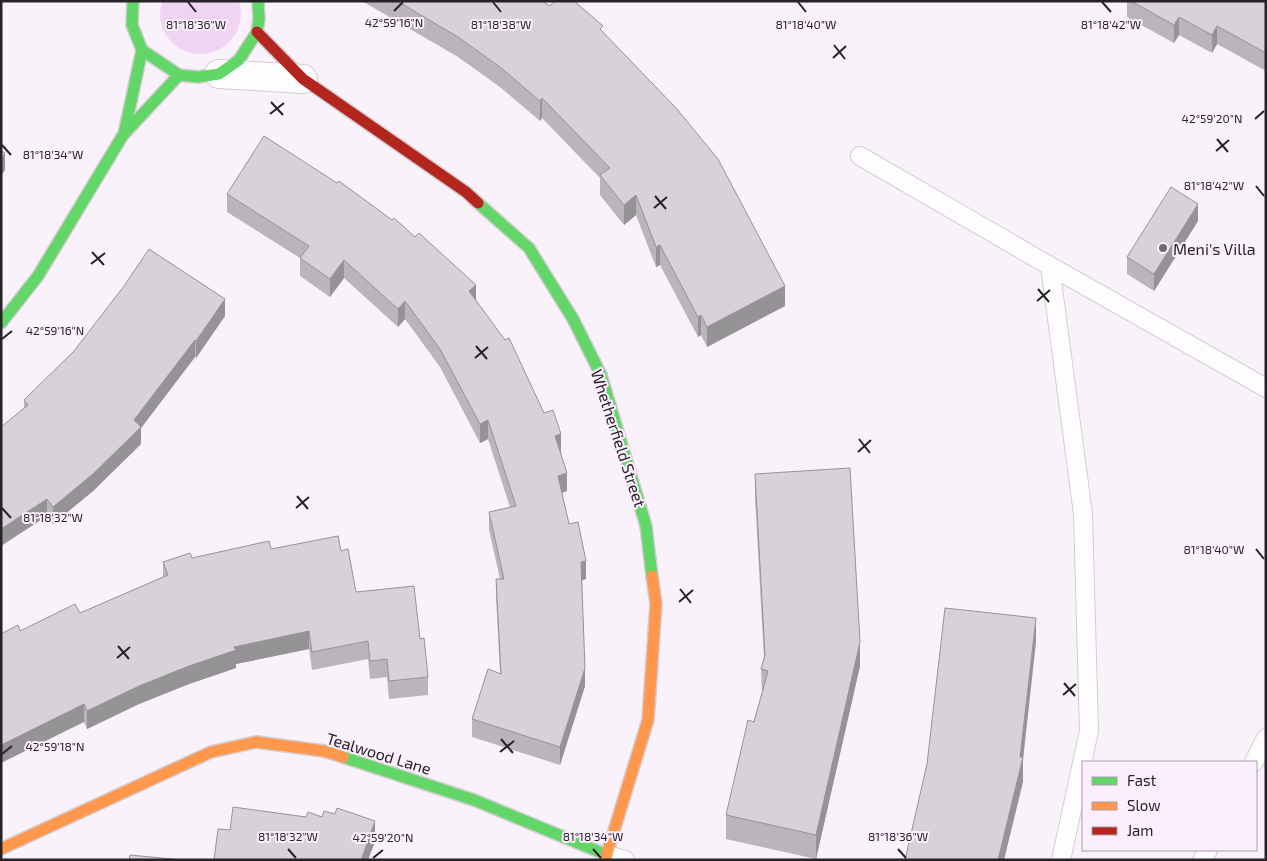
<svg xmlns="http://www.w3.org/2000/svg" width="1267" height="861" font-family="'Exo 2',sans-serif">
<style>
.green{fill:#efd5f2}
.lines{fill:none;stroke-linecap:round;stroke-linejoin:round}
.lane-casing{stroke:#d3cdd3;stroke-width:20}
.street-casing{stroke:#d3cdd3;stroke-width:30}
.fast-casing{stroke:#d3cdd3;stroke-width:14}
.slow-casing{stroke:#d3cdd3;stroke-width:14}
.jam-casing{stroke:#d3cdd3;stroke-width:14}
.lane{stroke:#fefdfe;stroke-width:18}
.street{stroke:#fefdfe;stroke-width:28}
.fast{stroke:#63d668;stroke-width:11}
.slow{stroke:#ff974d;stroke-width:11}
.jam{stroke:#b3261e;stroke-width:11}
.wall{fill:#b9b5ba}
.shaded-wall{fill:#969397}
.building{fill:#d7d2d8;stroke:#969397}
.ticks{fill:none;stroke:#272228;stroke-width:2}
.poi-dot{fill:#706b72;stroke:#fceffd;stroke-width:2}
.labels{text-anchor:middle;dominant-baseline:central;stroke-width:4;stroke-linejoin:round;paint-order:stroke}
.poi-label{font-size:16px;fill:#272228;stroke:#fceffd;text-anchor:start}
.street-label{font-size:16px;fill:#272228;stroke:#fceffd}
.ticks-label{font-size:12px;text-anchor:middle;fill:#272228;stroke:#fceffd;stroke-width:4;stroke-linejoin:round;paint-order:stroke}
</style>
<rect width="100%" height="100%" fill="#f9f2fa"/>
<path class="green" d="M162 1H239C252 47 193 75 166 35 159 25 159 13 162 1Z"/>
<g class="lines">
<defs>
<path id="lane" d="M860 156 1050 266
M1254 762 1266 738
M607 855 625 860
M1061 860 1089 731 1083 514 1050 266 1266 388
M1202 860 1208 850"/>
<path id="street" d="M219 74 303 79"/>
<path id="fast" d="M133 1 132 25 142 50 179 75 198 77 219 74 239 60 257 32 259 19 258 1
M124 134 142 50
M478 203 529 248 573 319 601 375 646 526 652 576
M1 323 38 276 123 135 179 75
M343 757 474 800 607 855"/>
<path id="slow" d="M1 849 211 752 256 742 324 751 343 757
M605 860 648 720 656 604 652 576"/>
<path id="jam" d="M257 32 303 79 466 192 478 203"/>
</defs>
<use href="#lane" class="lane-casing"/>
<use href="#street" class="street-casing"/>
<use href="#fast" class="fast-casing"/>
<use href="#slow" class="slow-casing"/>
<use href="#jam" class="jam-casing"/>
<use href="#lane" class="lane"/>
<use href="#street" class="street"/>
<use href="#fast" class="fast"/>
<use href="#slow" class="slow"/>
<use href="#jam" class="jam"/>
</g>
<path class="wall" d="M362 1H542L550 6 603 32 785 306 707 347 701 335 698 337 660 265 656 267 636 215 624 225 600 195V178L542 118 540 121 500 87 458 57Z
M1127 1H1266V71L1217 44 1212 53 1179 35 1174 43 1127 17Z
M227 194 476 300 561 453 567 491 562 493 569 524 586 579 582 580 585 686 560 765 472 737V719L500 673 496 597V579H500L489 530V512L510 507 488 439 480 443 440 367 405 319 398 327 344 278 330 297 300 276V258L227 212Z
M1198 221 1154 291 1127 274V257Z
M225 316 196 358 195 357 141 428V444L93 491 53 524 47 516 24 409V400Z
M755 474 860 666 816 859 726 839V815L762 693 761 669 764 659 755 498Z
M271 549 341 551 356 592 420 639 428 677V695L389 699 387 677 370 679 368 659 312 670 309 649 236 664V668L189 684 139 704 87 729 84 722 20 631 80 613 163 577V562Z"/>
<path class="shaded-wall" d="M1179 17V35L1174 43V25Z
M1217 26V44L1212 53V35Z
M542 98V118L540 121V101Z
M5 153V170L1 176V159Z
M636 195V215L624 225V205Z
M1198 204V221L1154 291V274Z
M660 245V265L656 267V247Z
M344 260V278L330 297V279Z
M476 285V303L469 291Z
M785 286V306L707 347V327Z
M225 299V316L196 358V341Z
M405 301V319L398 327V309Z
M701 315V335L698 337V317Z
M195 340V357L141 428V444L93 491 53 524V507L134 420Z
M488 420V439L480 443V424Z
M561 434V453L555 455V436Z
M567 473V491L558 494V476Z
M47 499V516L1 546V529Z
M586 561V579L581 581V562Z
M1036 618V642L1023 760V782L1004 860H998L1020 757Z
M309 631V649L236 664V668L189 684 139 704 87 729V711L139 686 234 647Z
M860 642V666L816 859V835Z
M585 668V686L560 765V747Z
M84 704V722L1 763V745Z
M375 821V842L368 860H361Z"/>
<path class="building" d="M397 1H542L550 6 554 1H574L603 26 600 29 676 108 718 159 785 286 707 327 701 315 698 317 660 245 656 247 636 195 624 205 600 175 610 168 542 98 540 101 500 67 458 37Z
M1131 1H1266V53L1217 26 1212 35 1179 17 1174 25Z
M264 136 337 183 339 181 392 220 394 218 415 237 419 233 476 285 469 291 505 340 509 338 544 413 553 410 561 434 555 436 567 473 558 476 569 524 578 522 586 561 581 562 585 668 560 747 472 719 488 669 501 674 496 579H504L489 512 516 506 488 420 480 424 440 349 405 301 398 309 344 260 330 279 300 258 309 246 227 194Z
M1 151 5 153 1 159Z
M1171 187 1198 204 1154 274 1127 257Z
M149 249 225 299 196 341 195 340 134 420 141 427 93 474 53 507 47 499 1 529V427L28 405 24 400 74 351 124 286Z
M850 468 860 642 816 835 726 815 748 720 754 722 768 671 761 669 765 655 755 474Z
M338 536 341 551 348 549 356 592 414 586 420 639 424 638 428 677 389 681 387 659 370 661 368 641 312 652 309 631 234 647 236 650 189 666 139 686 87 711 84 704 1 745V634L18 625 20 631 75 604 80 613 168 575 163 562 190 553 192 558 269 541 271 549Z
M945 608 1036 618 1020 757H1023L998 860H905L927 764Z
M233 807 306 817 308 812 322 817 324 811 335 814 337 808 375 821 361 860H214L218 829 230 830Z
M130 855 183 860H129Z"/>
<path class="ticks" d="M188 2 196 12M493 2 501 12M798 2 806 12M1102 2 1111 12M394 11 403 2M834 45 845 59M833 58 846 46M271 102 283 115M270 114 284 103M1255 119 1264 111M1217 139 1228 152M2 145 11 155M1216 151 1229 140M1256 186 1264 196M655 196 666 209M654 208 667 197M92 252 104 265M91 264 105 253M1038 289 1049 302M1037 301 1050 290M2 339 12 331M476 346 487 359M475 358 488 347M859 439 870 453M858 452 871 440M297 496 308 509M2 508 11 518M296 508 309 497M1256 549 1264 559M680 589 691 603M679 602 693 590M118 646 129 659M117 658 130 647M1064 683 1075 696M1063 695 1076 684M501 739 513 753M500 752 514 741M2 754 12 746M288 849 296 858M593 849 601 858M898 849 906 858M373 858 383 850"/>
<circle class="poi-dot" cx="1163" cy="248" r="5"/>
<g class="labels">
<g class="poi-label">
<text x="1173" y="248">Meni's Villa</text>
</g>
<g class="street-label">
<text transform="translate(619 438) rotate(72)">Whetherfield Street</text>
<text transform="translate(379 753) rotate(17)">Tealwood Lane</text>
</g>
</g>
<g class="ticks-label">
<text x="394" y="27">42°59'16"N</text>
<text x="1111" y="29">81°18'42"W</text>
<text x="196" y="29">81°18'36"W</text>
<text x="501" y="29">81°18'38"W</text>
<text x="806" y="29">81°18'40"W</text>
<text x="1212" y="123">42°59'20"N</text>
<text x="53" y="159">81°18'34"W</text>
<text x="1214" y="190">81°18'42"W</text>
<text x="55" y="335">42°59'16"N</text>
<text x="53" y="522">81°18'32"W</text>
<text x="1214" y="554">81°18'40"W</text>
<text x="55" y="751">42°59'18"N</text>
<text x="288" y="841">81°18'32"W</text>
<text x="593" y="841">81°18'34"W</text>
<text x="898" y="841">81°18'36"W</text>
<text x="383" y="842">42°59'20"N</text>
</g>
<rect width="1267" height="861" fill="none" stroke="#272228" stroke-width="5"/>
<rect x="1082" y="761" width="175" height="90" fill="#fceffd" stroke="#a79da8"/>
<rect x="1092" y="777" width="25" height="8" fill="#63d668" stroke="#a79da8"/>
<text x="1127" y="786" font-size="15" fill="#272228">Fast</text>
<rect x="1092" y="802" width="25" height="8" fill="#ff974d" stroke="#a79da8"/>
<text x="1127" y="811" font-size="15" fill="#272228">Slow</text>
<rect x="1092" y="827" width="25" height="8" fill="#b3261e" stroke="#a79da8"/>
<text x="1127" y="836" font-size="15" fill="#272228">Jam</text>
</svg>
